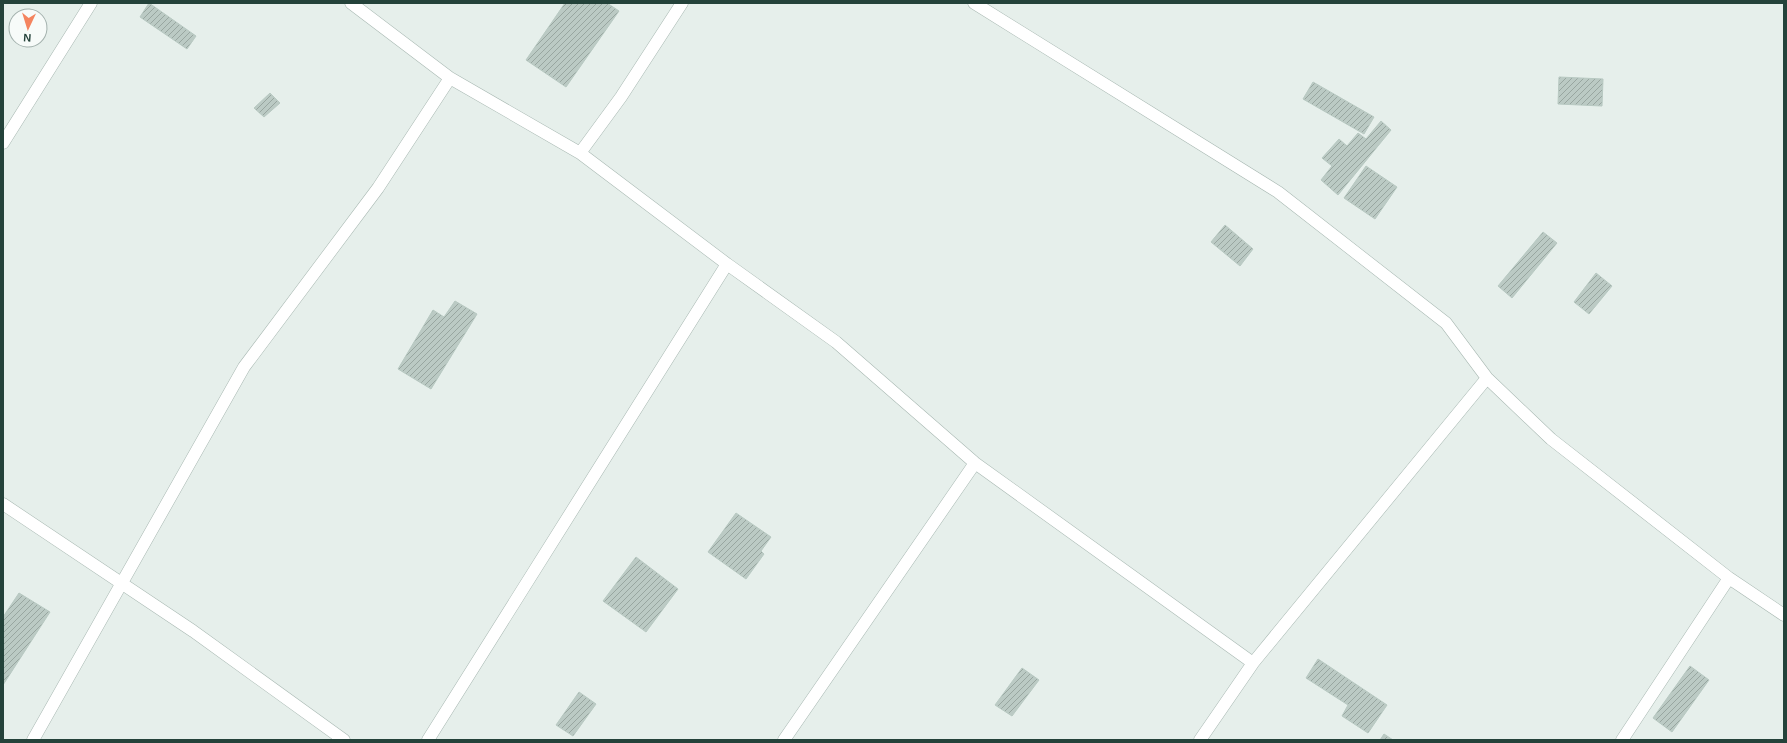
<svg xmlns="http://www.w3.org/2000/svg" width="1787" height="743" font-family="Helvetica,sans-serif">
<style>
.building{fill:url(#building-hatch);stroke:#b8c9c2}
.lines{fill:none;stroke-linecap:round;stroke-linejoin:round}
.minor-casing{stroke:#a8b8b2;stroke-width:13}
.minor{stroke:#fff;stroke-width:12}
</style>
<defs>
<pattern id="building-hatch" width="6" height="6" patternUnits="userSpaceOnUse"><rect width="6" height="6" fill="#bbcac4"/><path d="M-1 1l2-2M0 6l6-6M5 7l2-2" fill="none" stroke="#98a6a0"/></pattern>
</defs>
<rect width="100%" height="100%" fill="#e6efeb"/>
<path class="building" d="M149 3 196 36 187 49 140 17Z
M565 3H607L619 11 566 87 526 60Z
M1559 77 1603 79 1602 106 1558 104Z
M1313 82 1374 117 1364 134 1303 99Z
M270 93 280 103 264 117 254 108Z
M1381 121 1391 130 1338 195 1321 180 1332 166 1322 158 1339 139 1347 146 1358 133 1366 139Z
M1366 166 1397 187 1375 219 1344 198Z
M1225 225 1253 249 1240 266 1211 242Z
M1543 232 1557 243 1512 298 1498 286Z
M1596 273 1612 286 1589 314 1574 302Z
M455 301 477 314 431 389 398 369 433 310 444 317Z
M736 513 771 537 761 551 764 554 746 579 708 552Z
M636 557 678 589 646 632 603 601Z
M19 593 50 612 3 685V617Z
M1318 659 1387 705 1368 733 1342 716 1348 705 1306 678Z
M1690 666 1709 680 1672 732 1653 718Z
M1022 668 1039 680 1012 716 995 705Z
M579 692 596 704 573 736 556 725Z
M1384 734 1393 740H1380Z"/>
<g class="lines">
<defs>
<path id="minor" d="M351 3 450 78 580 153 727 264 836 342 975 463 1253 663
M974 3 1278 192 1446 323 1487 378 1551 439 1729 578 1784 615
M3 143 91 3
M580 153 621 97 682 3
M3 504 193 631 344 740
M33 740 244 367 378 188 450 78
M428 740 727 264
M784 740 975 463
M1200 740 1253 663 1487 378
M1622 740 1729 578"/>
</defs>
<use href="#minor" class="minor-casing"/>
<use href="#minor" class="minor"/>
</g>
<rect width="1787" height="743" fill="none" stroke="#24423a" stroke-width="8"/>
<g transform="translate(28 28) rotate(184)"><circle r="19" fill="#f7fbf9" stroke="#a3b1ad"/>
<path d="M0-3L7 15L0 10L-7 15Z" fill="#f4845f"/>
<text y="-6" font-size="11" font-weight="bold" text-anchor="middle" fill="#24423a">N</text>
</g>
</svg>
